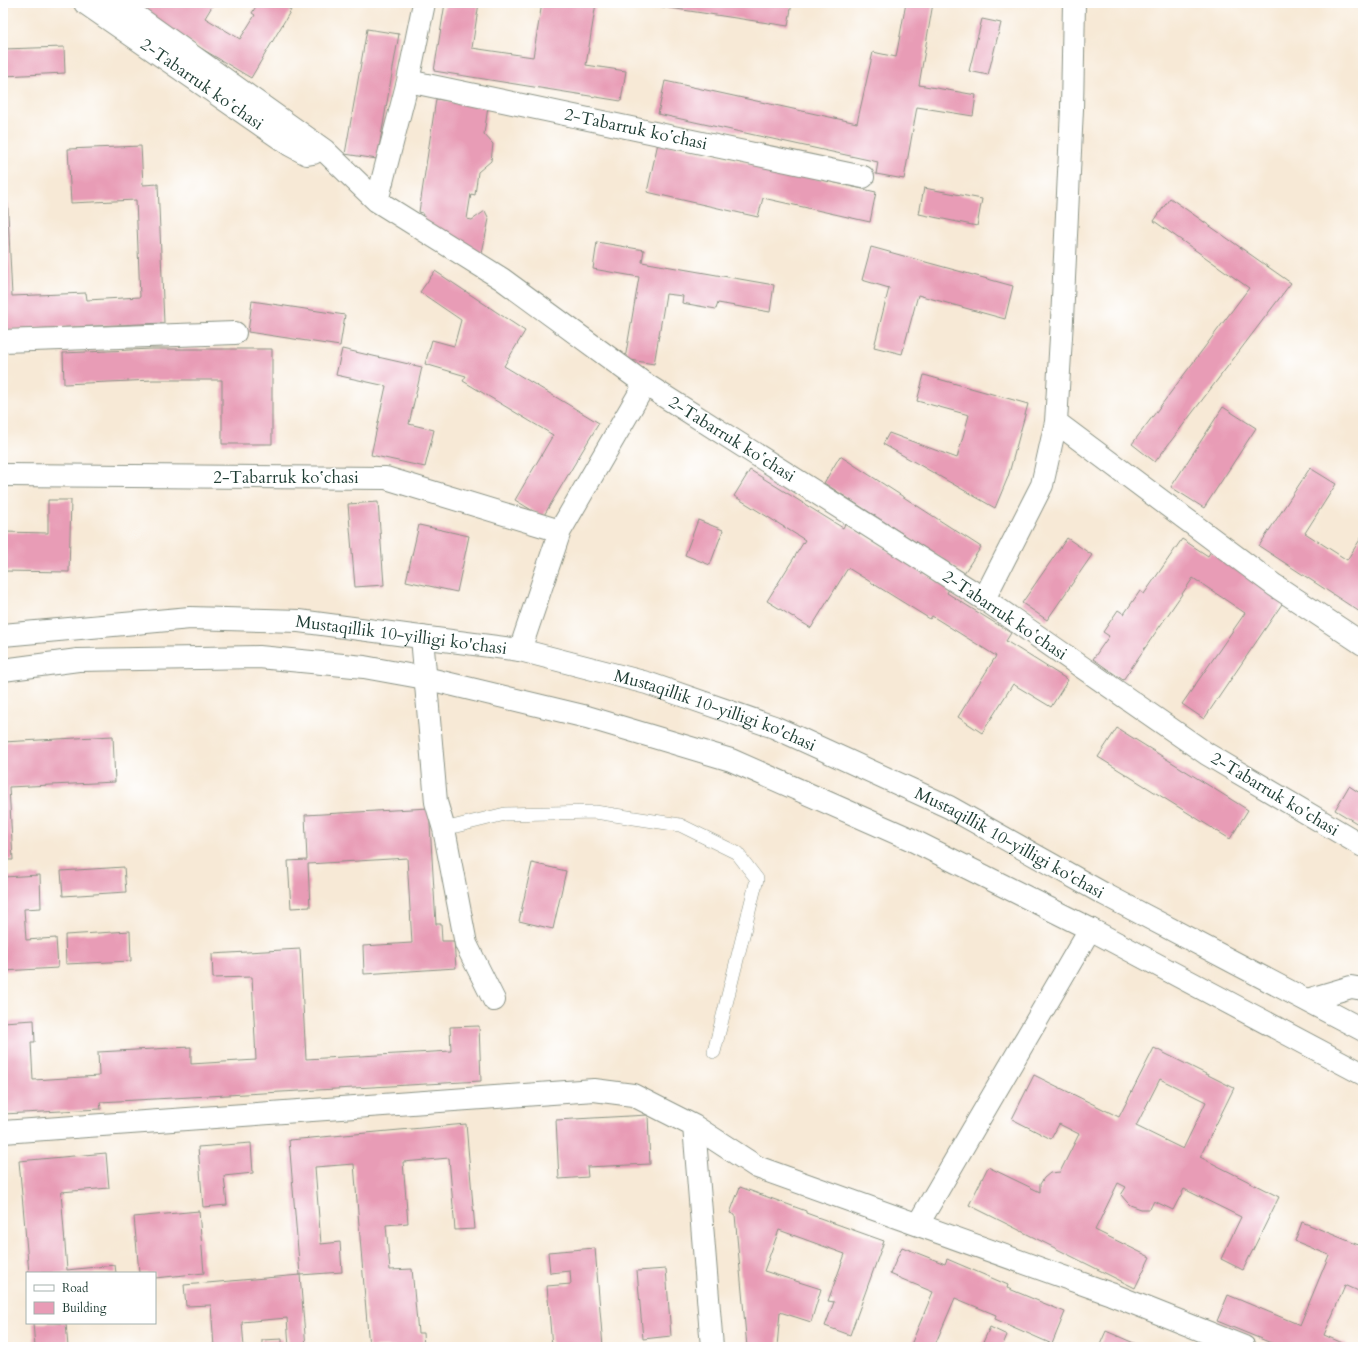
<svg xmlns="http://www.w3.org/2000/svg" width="1366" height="1350" font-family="Cardo,serif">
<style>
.building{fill:#e89cb6;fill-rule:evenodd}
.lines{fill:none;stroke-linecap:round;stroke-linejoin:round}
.service-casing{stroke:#8b9385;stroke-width:14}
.minor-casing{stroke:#8b9385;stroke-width:24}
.secondary-casing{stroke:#8b9385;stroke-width:24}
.service{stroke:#fff;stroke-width:13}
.minor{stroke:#fff;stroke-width:22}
.secondary{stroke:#fff;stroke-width:22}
.labels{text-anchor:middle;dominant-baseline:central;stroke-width:3;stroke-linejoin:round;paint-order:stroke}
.street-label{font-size:17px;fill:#1f3d34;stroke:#fff}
</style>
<rect width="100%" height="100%" fill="#fff"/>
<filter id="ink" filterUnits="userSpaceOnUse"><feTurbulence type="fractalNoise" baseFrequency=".025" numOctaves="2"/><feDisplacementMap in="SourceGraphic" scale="8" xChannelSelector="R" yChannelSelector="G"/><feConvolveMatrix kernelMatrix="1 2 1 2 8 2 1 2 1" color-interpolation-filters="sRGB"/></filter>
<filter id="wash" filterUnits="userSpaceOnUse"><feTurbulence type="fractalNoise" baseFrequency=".012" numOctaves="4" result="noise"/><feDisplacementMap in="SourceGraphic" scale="16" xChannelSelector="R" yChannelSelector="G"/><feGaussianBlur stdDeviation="0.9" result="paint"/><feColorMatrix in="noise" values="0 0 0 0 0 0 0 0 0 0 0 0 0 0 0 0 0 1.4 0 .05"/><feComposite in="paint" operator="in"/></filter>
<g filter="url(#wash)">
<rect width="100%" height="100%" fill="#f7e9d6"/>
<g id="blocks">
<path class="building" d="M125 3H214L205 18 240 39 255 15 252 13 258 3H278L291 10 251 78Z
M445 3H479L472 48 533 57 542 3H596L586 65 626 71 621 101 434 71Z
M651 3H792L788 26 650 5Z
M906 3H933L919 85 976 95 973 116 917 107 904 179 876 174 878 162 658 114 665 81 857 123 873 52 896 57Z
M982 19 1001 23 988 75 969 71Z
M367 29 399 34 377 159 345 154Z
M64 47 65 73 3 76V49Z
M436 99 488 107 484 134 493 144 491 161 478 172 475 195 471 194 467 219 472 220 485 211 489 219 482 253 475 255 422 219 423 213 419 212Z
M658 143 876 192 870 222 763 198 758 217 647 192Z
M141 146 143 185 158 184 164 323 3 330V151H5L12 296 86 293 87 300 140 297 136 200 71 203 68 149Z
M924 188 982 199 977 226 919 214Z
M1170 198 1291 283 1155 462 1132 444 1249 288 1154 221Z
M597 242 644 250 642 262 774 285 770 312 718 303 716 309 682 303 683 296 666 294 654 364 625 359 639 277 593 269Z
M871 247 1013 286 1005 319 918 295 902 354 874 347 889 288 862 280Z
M435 271 525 331 504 366 599 423 543 517 515 500 553 435 463 381 466 376 425 364 432 340 454 346 461 320 420 292Z
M252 301 345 315 340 346 248 332Z
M152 349H272V444H222V380H153L64 384 63 353Z
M342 349 422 367 409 424 434 430 425 467 371 455 386 386 336 375Z
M924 375 1028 404 1008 477 995 508 883 444 889 433 957 458 969 415 917 401Z
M1223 407 1256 428 1204 508 1171 487Z
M840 456 981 547 964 573 824 483Z
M1310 468 1336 484 1305 533 1347 560 1363 535V614L1259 546Z
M750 470 843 528 845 524 949 589 947 593 1011 633 1006 641 1068 680 1051 707 1013 684 982 733 958 717 996 656 932 616 930 619 848 568 811 628 767 601 805 540 734 496Z
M48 500H71L69 572 3 571V532L48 533Z
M378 502 384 585 355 587 348 504Z
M698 520 723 530 710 565 685 555Z
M419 525 469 536 457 592 406 581Z
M1067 538 1092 555 1047 620 1022 603Z
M1182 539 1208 556 1211 551 1284 601 1204 719 1182 704 1245 613 1193 578 1123 680 1093 659 1109 636 1103 632 1118 610 1124 614 1140 591 1144 594Z
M1117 728 1248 810 1230 839 1098 757Z
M113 736 115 782 9 787 13 860H3V742Z
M1349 786 1363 795V827L1335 810Z
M429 808 436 924H441L442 941H454L456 968 364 974 363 946 412 943 407 858 308 864 310 907 291 908 288 861 307 860 305 815Z
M532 863 566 871 553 929 519 921Z
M124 867 126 892 63 896 61 871Z
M40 875 41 908 24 909 26 940 56 938 58 968 3 971V877Z
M130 931 131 961 66 964 65 935Z
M300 949 306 1059 451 1051 450 1027 479 1026 481 1081 100 1102 101 1109 3 1114V1022L34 1020 35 1042H31L33 1080 99 1076 98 1052 191 1047V1064L256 1060 252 977 213 978 212 954Z
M1154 1048 1234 1088 1200 1157 1279 1197 1243 1270 1221 1259 1241 1217 1184 1189 1173 1210 1154 1201 1150 1209H1141L1130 1205 1127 1202 1121 1195 1126 1187 1118 1183 1095 1230 1150 1257 1135 1288 969 1205 988 1167 1040 1192V1184L1044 1178 1050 1173 1060 1172 1079 1134 1059 1124 1051 1139 1012 1119 1034 1075 1119 1117ZM1160 1079 1206 1102 1183 1149 1136 1126Z
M648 1115 650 1164 587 1167 588 1177 559 1179 556 1120Z
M466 1124 475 1229 455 1230 449 1158 403 1162 408 1223 386 1225 390 1270 412 1269 418 1333H423L424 1347H369L354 1164 315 1167 321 1244 340 1242 342 1272 300 1275 289 1140Z
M251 1143 253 1173 224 1176 227 1205 203 1207 198 1147Z
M106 1153 109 1188 61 1192 67 1270 115 1265 116 1273H29L19 1161Z
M740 1187 806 1211V1213L884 1241 850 1335 825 1326 834 1302 828 1301 845 1254 779 1230 764 1271 821 1289 811 1322 780 1312 777 1347H747L735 1215 730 1213Z
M199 1211 204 1273 155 1278V1273H139L134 1217Z
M1302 1222 1361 1246 1360 1249 1363 1250V1293L1345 1285 1324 1335 1347 1345 1346 1347H1281L1217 1321 1228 1295 1300 1325 1329 1255 1295 1241Z
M902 1247 945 1264 947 1259 1008 1285 1007 1288 1065 1312 1052 1344 995 1319 996 1315 955 1298 934 1347H910L933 1292 890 1274Z
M595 1248 603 1347H552L547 1286 571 1284 570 1271 550 1273 548 1252Z
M666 1269 671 1336 643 1339 637 1271Z
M300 1275 306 1347H289L287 1318 242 1322 244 1347H214L211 1305 186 1306 184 1285Z
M33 1323H66L68 1347H35Z
M990 1327 1007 1335 1002 1347H981Z
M1106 1331 1143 1347H1099Z
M282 1339V1347H262V1340Z
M485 1344V1347H464V1346Z"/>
</g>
</g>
<g filter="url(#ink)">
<use href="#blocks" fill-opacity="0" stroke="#8b9385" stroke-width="1"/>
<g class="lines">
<defs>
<path id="service" d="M444 829 505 814 595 812 680 825 737 853 757 879 714 1052"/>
<path id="minor" d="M85 3 290 145 307 154 313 153
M118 3 324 150 377 201 502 279 645 384 984 599 1207 754 1363 846
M408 81 863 177
M377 201 408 81 424 3
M3 341 235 333
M1056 422 1274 585 1363 644
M3 475 386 478 560 531
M984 599 1042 485 1056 422 1062 320 1072 109 1074 3
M422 637 436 802 444 829 466 944 494 1000
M520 650 560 531 645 384
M1307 1000 1351 987 1363 989
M694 1126 712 1347
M3 1132 594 1090 633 1095 694 1126 757 1167 1111 1294 1244 1347
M918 1224 1090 929"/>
<g id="secondary">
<path id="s1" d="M3 635 190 618 299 621 520 650 647 683 774 727 949 807 1104 894 1363 1030"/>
<path d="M3 670 78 660 259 657 364 667 425 678 587 717 731 760 910 839 1090 929 1363 1074"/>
</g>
</defs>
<use href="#service" class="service-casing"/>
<use href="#minor" class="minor-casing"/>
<use href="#secondary" class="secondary-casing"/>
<use href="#service" class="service"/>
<use href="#minor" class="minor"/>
<use href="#secondary" class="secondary"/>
</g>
</g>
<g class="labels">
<g class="street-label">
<text transform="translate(202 84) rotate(35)">2-Tabarruk koʻchasi</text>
<text transform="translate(636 129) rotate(12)">2-Tabarruk koʻchasi</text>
<text transform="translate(732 439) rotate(32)">2-Tabarruk koʻchasi</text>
<text x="286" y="477">2-Tabarruk koʻchasi</text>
<text transform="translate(1005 615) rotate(34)">2-Tabarruk koʻchasi</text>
<text stroke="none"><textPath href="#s1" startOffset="400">Mustaqillik 10-yilligi ko'chasi</textPath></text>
<text stroke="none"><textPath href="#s1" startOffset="724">Mustaqillik 10-yilligi ko'chasi</textPath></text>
<text transform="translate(1275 794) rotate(31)">2-Tabarruk koʻchasi</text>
<text stroke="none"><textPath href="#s1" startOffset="1048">Mustaqillik 10-yilligi ko'chasi</textPath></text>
</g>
</g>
<rect width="1366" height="1350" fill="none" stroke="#fff" stroke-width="16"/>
<rect x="26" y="1272" width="130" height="52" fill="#ffffff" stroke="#a5b1ae"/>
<rect x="34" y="1285" width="20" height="6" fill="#ffffff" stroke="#a5b1ae"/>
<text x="62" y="1292" font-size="12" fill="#1f3d34">Road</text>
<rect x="34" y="1302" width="20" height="12" fill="#e89cb6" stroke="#a5b1ae"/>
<text x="62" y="1312" font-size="12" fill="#1f3d34">Building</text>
</svg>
